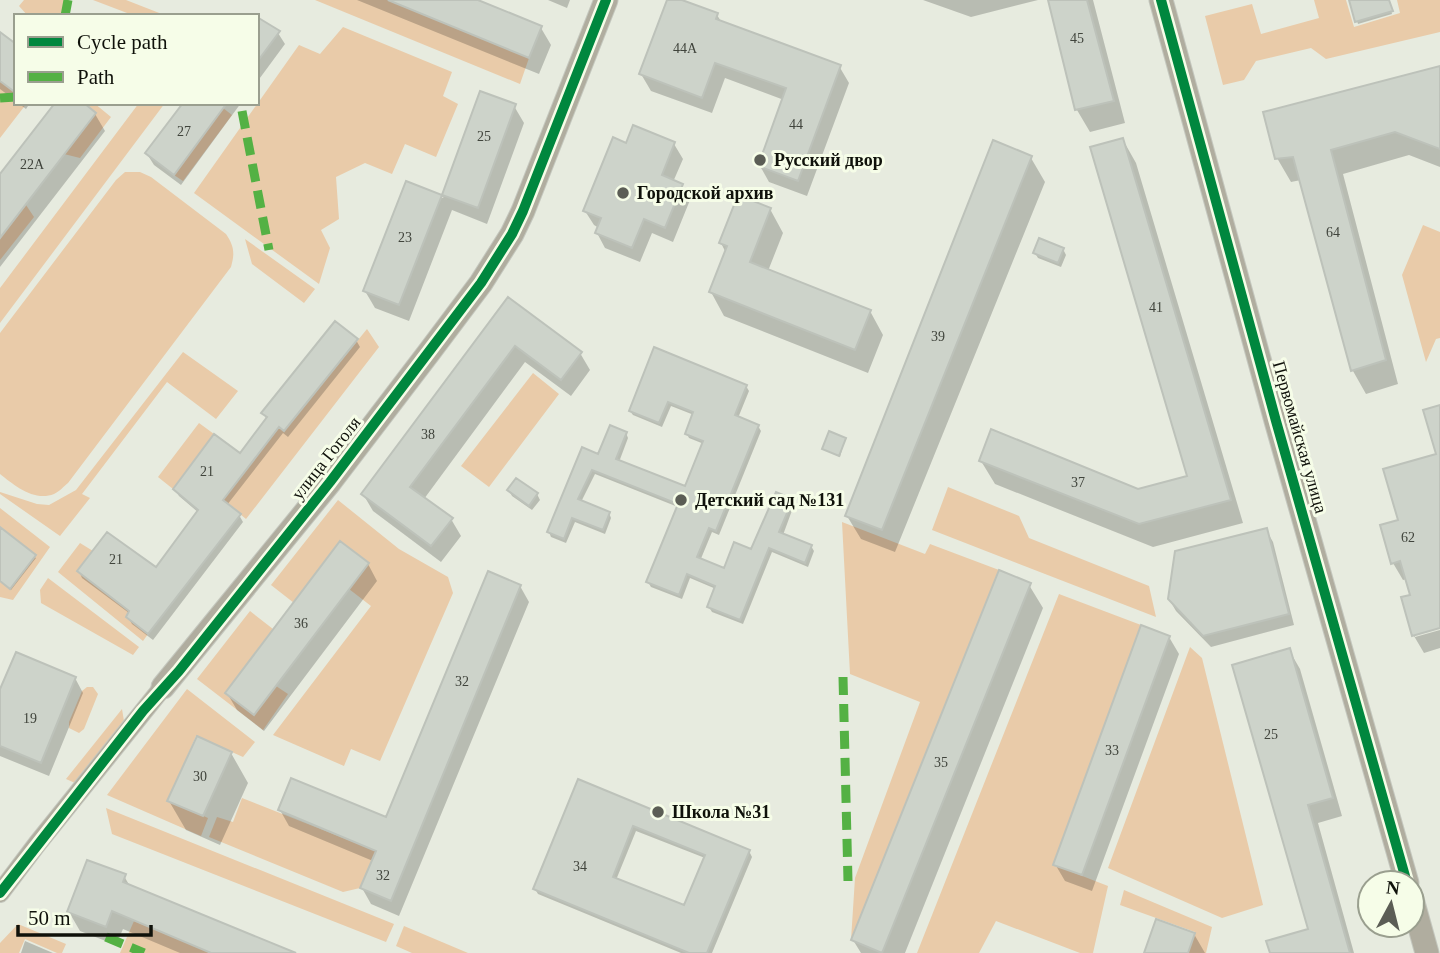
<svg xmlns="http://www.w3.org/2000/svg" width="1440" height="953" font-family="'Times New Roman',serif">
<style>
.green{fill:#e9cba9}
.shadow{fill:#0003;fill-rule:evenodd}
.building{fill:#cdd3ca;stroke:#bdc2ba;stroke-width:2;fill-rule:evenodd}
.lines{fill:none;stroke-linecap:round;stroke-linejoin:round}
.minor-casing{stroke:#c4c7be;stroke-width:20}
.tertiary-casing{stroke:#c4c7be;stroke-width:25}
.minor{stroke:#b0ad9f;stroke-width:18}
.tertiary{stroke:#b0ad9f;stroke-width:23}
.quiet{stroke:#54b144;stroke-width:9;stroke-dasharray:18 9;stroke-linecap:butt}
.cycleway-casing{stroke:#f6fde8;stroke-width:15}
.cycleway{stroke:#00873e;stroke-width:10}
.poi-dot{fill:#5b5d55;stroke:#f6fde8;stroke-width:2.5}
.labels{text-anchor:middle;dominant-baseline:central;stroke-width:6;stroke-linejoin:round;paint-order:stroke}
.number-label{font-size:14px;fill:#40443c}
.poi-label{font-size:18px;font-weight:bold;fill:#0f110a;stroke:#f6fde8;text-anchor:start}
.street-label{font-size:18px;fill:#0f110a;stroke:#f6fde8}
</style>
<rect width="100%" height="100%" fill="#e7ebdf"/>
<path class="green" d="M24 0H66L63 16H28L19 6Z
M93 0H126L167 16H135Z
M315 0H387L529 58 520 84Z
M1314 0H1346L1354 27 1400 13 1397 0H1440V32L1326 59 1311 48 1256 61 1244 80 1223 85 1205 16 1252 4 1261 34 1319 18Z
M343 27 452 72 443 96 458 104 436 157 405 144 392 174 365 163 336 177 339 219 321 230 330 248 319 284 194 193 299 45 320 54Z
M0 81 16 93V103H27L0 138Z
M84 103H94L111 117 80 158 64 154 96 113Z
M139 103H165L0 323V288Z
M223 108 232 115 183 181 174 175Z
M125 172H140L151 177 226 234C234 246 235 253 231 267L68 483C64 486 59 492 54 494 34 502 14 485 0 474V333L116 180Z
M26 205 34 217 0 260V238Z
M1423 225 1440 232V338L1436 339 1426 362 1402 275Z
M245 239 315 289 304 303 252 264Z
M367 329 379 347 246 519 223 500 279 427 284 431Z
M183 352 238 391 216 419 167 382 82 494 90 498 60 536 0 494V492L37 504 49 505 76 490Z
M533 373 559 394 489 487 461 466Z
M199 423 214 434 173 489 158 477Z
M948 487 1019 516 1029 538 1149 586 1156 617 932 530Z
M338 500 399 549 448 577 453 593 380 761 351 749 344 766 273 735 371 606 349 589 369 563 294 603 271 585Z
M0 508 50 547 13 600 0 597V581L10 588 36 555 0 527Z
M842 522 925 554 930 544 999 570 851 940 855 878 920 702 850 674Z
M80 543 93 551 77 571 129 611 126 617 148 634 143 641 58 572Z
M48 578 139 647 133 655 41 603 40 590Z
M1059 594 1141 625 1054 865 1108 886 1093 953H1080L996 921 979 953H917Z
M250 611 273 629 225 693 254 715 276 686 288 694 263 730 197 679Z
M1190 647 1202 658 1263 905 1222 918 1108 868Z
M87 687H93L98 694 84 729 79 733 69 728V722L82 691Z
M187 689 255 742 243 757 196 736 168 800 208 818 201 836 107 795Z
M122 709 124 721 75 783 66 779Z
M242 798 376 851 360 888 343 892 209 837 217 817 233 822Z
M106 808 394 924 386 942 112 834Z
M1124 890 1212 927 1206 953H1188L1195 932 1120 905Z
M134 921 211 953H120Z
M18 924 66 944 62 953H57L25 939 19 953H0V943Z
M404 926 468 953H412L396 946Z"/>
<path class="shadow" d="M357 0H473L541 28 551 45 539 74Z
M548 0H570L567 8Z
M669 0H677L717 15 722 23 839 66 849 83 807 196 769 182 760 166 784 100 725 78 712 113 651 91 641 74Z
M923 0H1038L971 17Z
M1050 0H1093L1125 123 1090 132 1077 110Z
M1355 0H1388L1392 14 1358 24 1351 1Z
M257 19 278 33 285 44 257 82Z
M0 34 16 46V101L0 89Z
M1440 68V167L1409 155 1343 174 1398 384 1366 394 1353 371 1301 180 1291 182 1277 158Z
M481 94 514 106 524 123 487 224 452 210 409 321 375 308 365 291 441 197 443 198Z
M18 103H30L26 109Z
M185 103H241L181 185 154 165 147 154Z
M95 114 105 131 0 267V177Z
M1123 140 1136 163 1243 523 1153 547 995 484 981 461 1138 491 1190 477Z
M674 144 683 159 673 182 682 186 690 200 673 242 652 233 640 262 605 248 597 233 599 228 594 225 585 211 627 145Z
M1031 158 1045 182 895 552 861 539 847 516Z
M770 209 783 233 768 271 870 311 883 335 868 373 724 316 711 292 726 253 721 243Z
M1063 249 1066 255 1061 267 1038 258 1035 253Z
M509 299 580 353 590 370 571 396 525 362 424 499 451 519 461 536 441 562 373 511 363 494Z
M356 340 360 347 288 437 283 433 227 505 239 515 243 522 153 640 132 624 128 617 129 613 82 578 79 571 157 569 199 513 179 496 175 489 241 456 267 420 263 413Z
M655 349 746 386 749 391 738 418 758 426 761 431 719 535 712 532 700 561 725 570 752 551 792 500 794 505 783 535 811 546 814 551 808 567 772 552 743 624 712 612 709 607 716 589 690 578 682 599 651 587 648 582 678 507 595 474 581 502 609 513 611 518 605 534 575 522 566 543 551 537 549 532 599 456 626 433 628 438 619 462 686 488 704 444 689 438 687 434 694 415 671 406 662 427 633 415 630 411Z
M1440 407V626L1415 634V637L1440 630V648L1424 653 1414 636 1403 598 1412 596 1407 579 1403 580 1393 563 1400 521 1438 455Z
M845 439 840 457 824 449Z
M509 490 537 494 540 500 532 510 512 496Z
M0 529 36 558 11 590 0 581Z
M1266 530 1273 542 1294 625 1211 647 1176 611 1169 599Z
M368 564 377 581 264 731 237 710 227 693Z
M1029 585 1043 608 905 953H861L853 940Z
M520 586 529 602 399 916 371 904 362 888 373 861 289 826 280 810 387 819Z
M1169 637 1179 654 1092 891 1065 881 1055 864Z
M1289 650 1300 669 1342 816 1318 823 1354 953H1271L1310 930Z
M75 678 83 693 49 776 0 756V690Z
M231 753 248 783 220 845 186 830 169 801Z
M579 781 749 851 752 857 712 953H681L538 894 535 889ZM636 831 705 858 685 908 616 880Z
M124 876 131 888 293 953H180L123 929 116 945 80 931 69 912Z
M1194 934 1205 953H1146Z
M25 941 53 953H21Z"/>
<path class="building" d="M388 0H478L542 26 529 58Z
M667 0H682L718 13 716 19 841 65 798 181 758 166 786 88 715 63 702 98 639 74Z
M1048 0H1087L1114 101 1075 110Z
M1349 0H1389L1393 11 1355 22Z
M257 17 280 31 257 62Z
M0 32 16 44V93L0 81Z
M1440 66V149L1395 132 1331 150 1386 360 1351 371 1293 157 1275 159 1263 112Z
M480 91 516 104 478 208 442 195Z
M55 103H84L96 113 0 238V174Z
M183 103H227L174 175 145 153Z
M633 125 675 142 662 175 683 184 665 228 644 219 632 248 595 233 601 218 583 211 613 137 626 143Z
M1123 138 1231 500 1139 524 979 461 991 429 1138 489 1187 476 1090 147Z
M993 140 1032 156 882 530 845 516Z
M406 181 442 195 399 305 363 291Z
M738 195 771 208 750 262 871 310 855 350 709 292 727 246 719 243Z
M1039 238 1064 248 1058 263 1033 253Z
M508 297 582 352 561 380 515 346 410 487 453 518 431 546 361 494Z
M335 321 358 339 284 431 279 427 223 500 241 514 148 634 126 617 129 611 77 571 107 532 156 567 198 510 173 489 214 434 240 453 267 417 261 413Z
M654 347 747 385 735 415 759 425 716 531 709 528 697 557 724 568 734 542 751 549 776 492 793 499 779 532 812 545 805 563 769 548 740 620 707 607 715 586 687 574 679 595 646 582 678 504 592 470 578 499 610 512 603 530 572 518 564 539 547 532 582 447 598 454 610 425 627 432 616 459 685 486 703 441 685 434 693 412 668 402 659 423 629 411Z
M1440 405V628L1412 636 1401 597 1410 595 1400 561 1391 564 1380 525 1398 520 1383 469 1436 454 1423 410Z
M829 431 846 438 839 456 822 449Z
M516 478 538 493 529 506 507 490Z
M0 527 36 555 10 589 0 581Z
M1267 528 1289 614 1203 636 1168 599 1175 551Z
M340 541 369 563 254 715 225 693Z
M999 570 1031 583 882 953 851 940Z
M488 571 521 585 391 901 360 888 376 851 278 810 291 778 386 817Z
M1141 625 1170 636 1082 875 1053 865Z
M1290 648 1333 798 1308 805 1350 953H1270L1266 941 1308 929 1232 665Z
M16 652 76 677 41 763 0 746V689Z
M197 736 232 752 203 816 167 801Z
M578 779 750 850 707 953H689L533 889ZM633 826 705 855 684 905 613 877Z
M87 860 126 874 123 882 296 953H211L112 911 106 927 67 912Z
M1156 919 1195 933 1188 953H1144Z"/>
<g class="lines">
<defs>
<path id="minor" d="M0 893 37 844 163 687"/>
<path id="tertiary" d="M1161 0 1276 421 1407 883
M163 687 330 482 430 351 481 283 512 234 523 211 606 0
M1412 899 1427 953"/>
</defs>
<use href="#minor" class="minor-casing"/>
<use href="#tertiary" class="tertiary-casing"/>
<use href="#minor" class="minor"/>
<use href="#tertiary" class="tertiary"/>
<path class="quiet" d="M65 16 68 0
M0 98 16 97
M242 111 269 250
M843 677 848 881
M106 937 144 953"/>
<defs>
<path id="cycleway" d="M1161 0 1276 421 1407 883
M0 893 143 711 179 671 330 482 481 283 512 234 523 211 606 0"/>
</defs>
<use href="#cycleway" class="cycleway-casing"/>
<use href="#cycleway" class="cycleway"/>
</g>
<g class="poi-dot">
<circle cx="760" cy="160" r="7"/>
<circle cx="623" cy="193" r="7"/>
<circle cx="681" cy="500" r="7"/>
<circle cx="658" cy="812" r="7"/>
</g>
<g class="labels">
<g class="number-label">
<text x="1077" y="38">45</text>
<text x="685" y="48">44А</text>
<text x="796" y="124">44</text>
<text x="184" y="131">27</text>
<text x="484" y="136">25</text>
<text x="32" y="164">22А</text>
<text x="1333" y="232">64</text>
<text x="405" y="237">23</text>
<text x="1156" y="307">41</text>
<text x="938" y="336">39</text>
<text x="428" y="434">38</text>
<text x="207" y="471">21</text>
<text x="1078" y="482">37</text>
<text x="1408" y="537">62</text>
<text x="116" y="559">21</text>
<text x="301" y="623">36</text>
<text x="462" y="681">32</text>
<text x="30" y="718">19</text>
<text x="1271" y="734">25</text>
<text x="1112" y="750">33</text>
<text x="941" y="762">35</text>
<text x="200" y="776">30</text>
<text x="580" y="866">34</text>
<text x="383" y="875">32</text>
</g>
<g class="poi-label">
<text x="774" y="160">Русский двор</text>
<text x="637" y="193">Городской архив</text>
<text x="695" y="500">Детский сад №131</text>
<text x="672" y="812">Школа №31</text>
</g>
<g class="street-label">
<text transform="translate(1300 437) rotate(74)">Первомайская улица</text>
<text transform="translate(326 458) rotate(-52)">улица Гоголя</text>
</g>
</g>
<rect x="14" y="14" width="245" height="91" fill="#f6fde8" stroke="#9a9f8f" stroke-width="2"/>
<rect x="28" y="37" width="35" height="10" fill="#00873e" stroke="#9a9f8f" stroke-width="2"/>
<text x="77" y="49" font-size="21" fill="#0f110a">Cycle path</text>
<rect x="28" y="72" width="35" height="10" fill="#54b144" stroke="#9a9f8f" stroke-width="2"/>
<text x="77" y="84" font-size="21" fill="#0f110a">Path</text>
<g transform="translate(1391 904) rotate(7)"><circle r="33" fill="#f6fde8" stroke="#9a9f8f" stroke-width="2"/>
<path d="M0-5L12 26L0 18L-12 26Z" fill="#5b5d55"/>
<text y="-10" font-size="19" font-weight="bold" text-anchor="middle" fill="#0f110a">N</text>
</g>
<path d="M18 925v10h133v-10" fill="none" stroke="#0f110a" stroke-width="3.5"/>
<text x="28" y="925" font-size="21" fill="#0f110a" stroke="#f6fde8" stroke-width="5" paint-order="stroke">50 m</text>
</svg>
